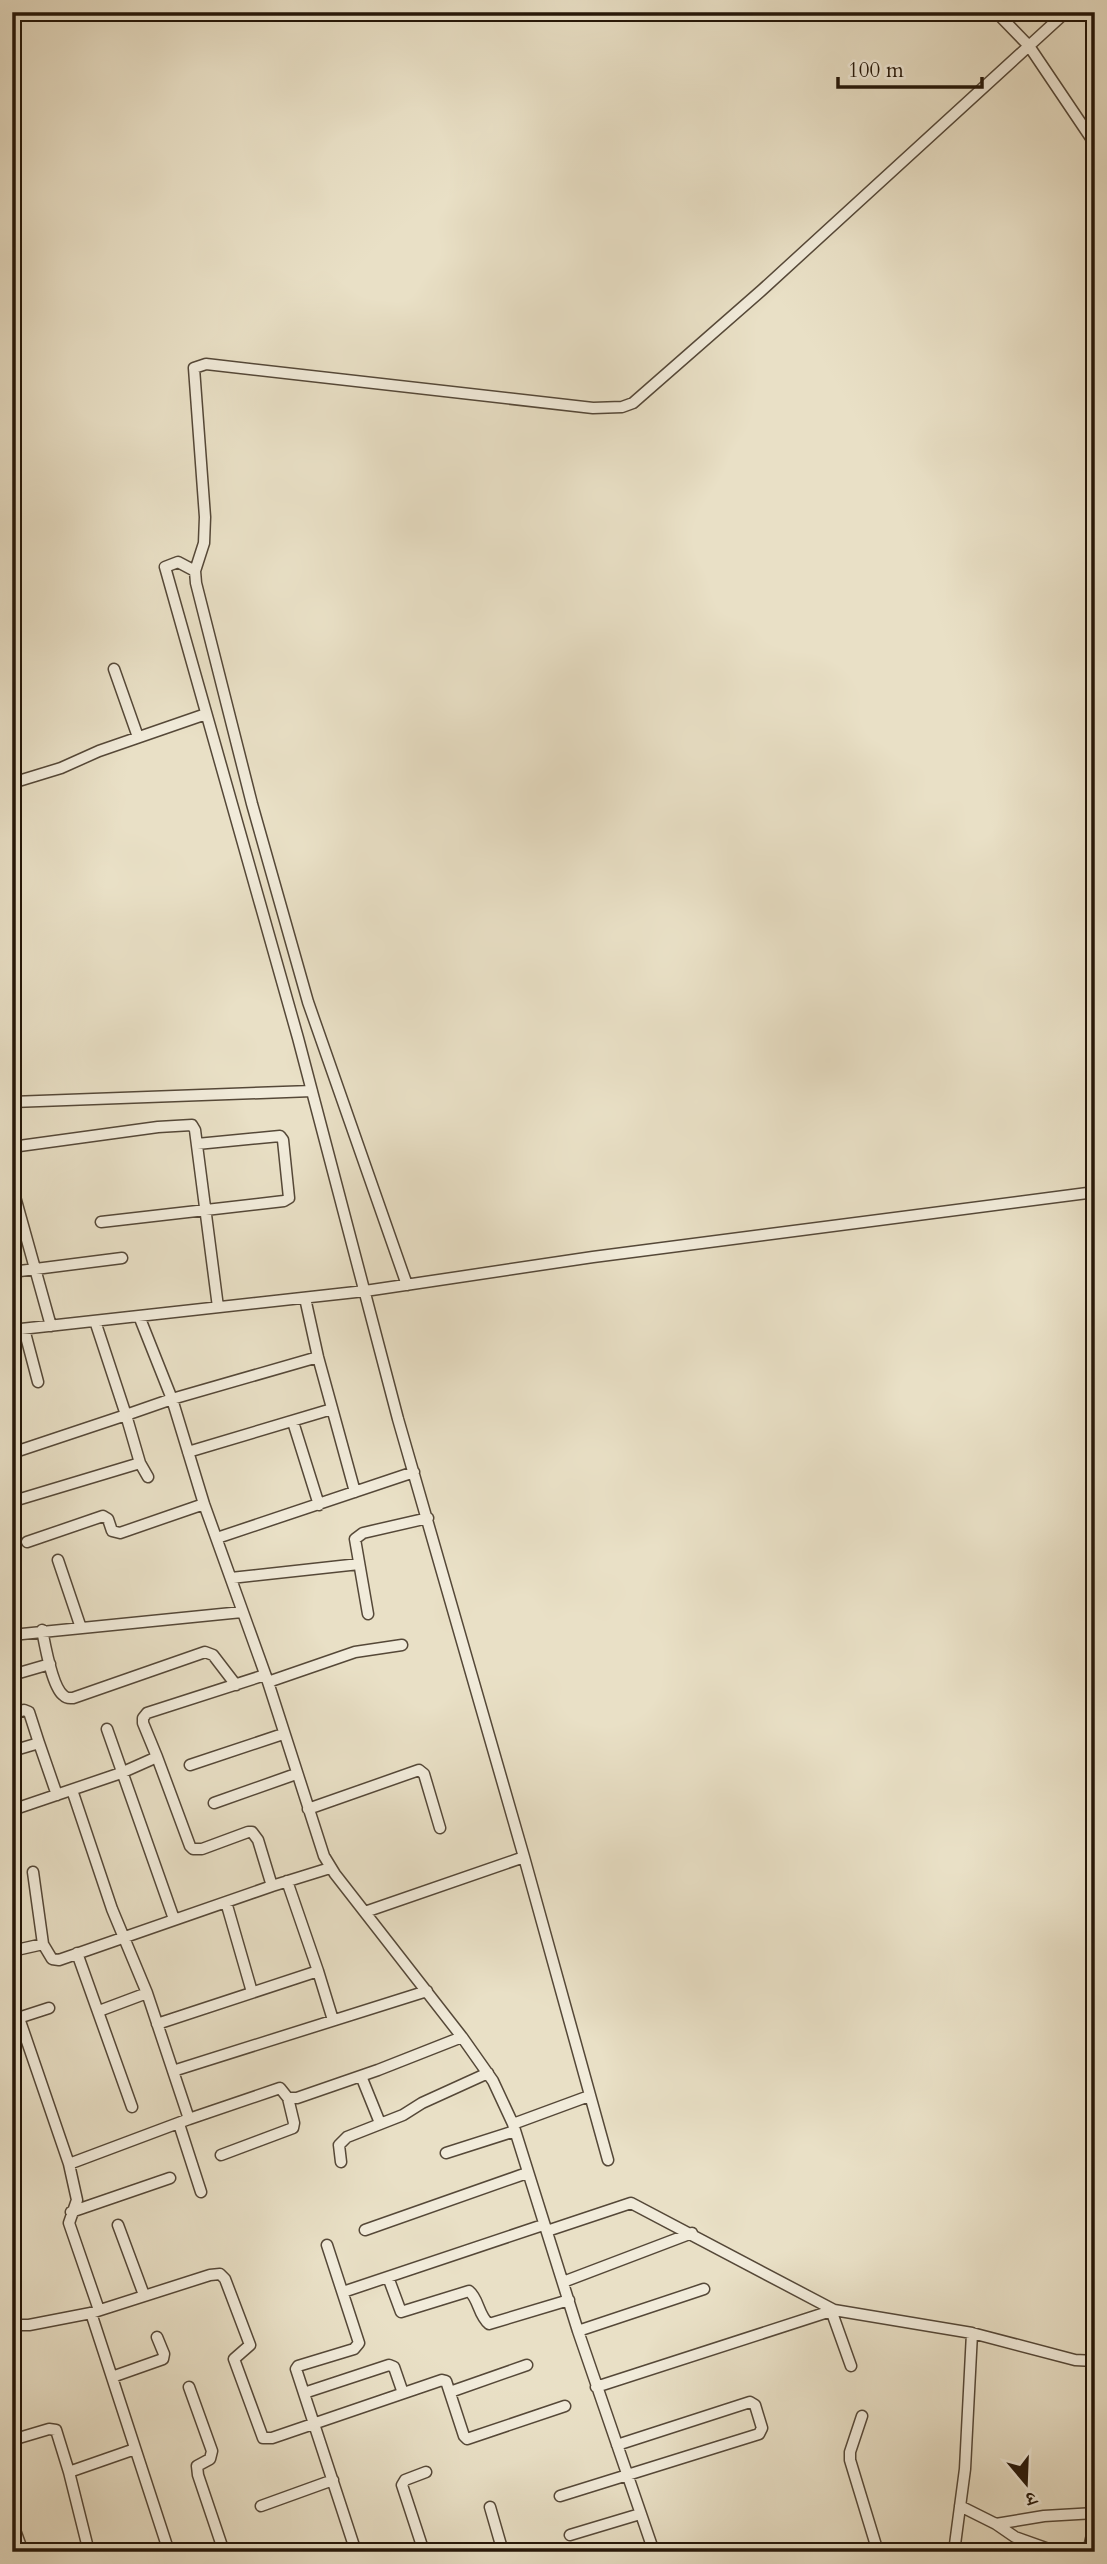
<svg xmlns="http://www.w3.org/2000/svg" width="1107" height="2564" font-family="Cardo,'Noto Serif Devanagari',serif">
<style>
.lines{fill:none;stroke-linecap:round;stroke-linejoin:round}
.minor-casing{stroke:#554838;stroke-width:13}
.minor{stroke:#f1ebda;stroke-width:10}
</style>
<rect width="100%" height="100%" fill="#e9e0c6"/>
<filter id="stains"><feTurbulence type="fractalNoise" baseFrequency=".00286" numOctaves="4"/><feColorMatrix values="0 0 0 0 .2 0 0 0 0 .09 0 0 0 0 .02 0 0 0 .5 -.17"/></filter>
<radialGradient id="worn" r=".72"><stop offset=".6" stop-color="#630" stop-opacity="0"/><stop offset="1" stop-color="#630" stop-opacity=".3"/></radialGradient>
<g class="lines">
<defs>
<path id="minor" d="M996 12 1029 46 1095 144
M195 571 178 562 165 567 298 1038 398 1419 524 1857 608 2160
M114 669 138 737
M12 783 61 768 99 751 206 714
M12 1102 312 1091
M12 1147 158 1127 192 1125 195 1130 218 1307
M12 1186 51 1326
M101 1222 284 1201 289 1198 283 1140 280 1136 197 1144
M12 1272 122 1258
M407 1285 308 1002 252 804 196 583 195 571 204 543 205 517 194 368 206 364 593 408 622 407 633 403 762 290 1066 12
M305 1298 318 1357 355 1492
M139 1316 172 1399 204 1504 268 1682 324 1856 335 1874 462 2037 493 2081 513 2124 578 2331 654 2552
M24 1329 38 1382
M12 1330 365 1291 593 1257 1095 1192
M293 1422 319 1505
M188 1452 332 1409
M12 1453 126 1415 95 1321
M148 1477 140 1463 126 1415 172 1399 318 1357
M17 1500 140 1463
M217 1538 414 1472
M27 1542 103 1516 108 1519 112 1531 120 1533 204 1504
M58 1560 81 1628
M231 1578 359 1564
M368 1614 355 1539 363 1533 428 1518
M42 1630C45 1645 52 1686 63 1695 67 1699 69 1698 73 1698L205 1652 213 1655 236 1685
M12 1635 242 1612
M12 1675 50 1664
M268 1682 355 1652 402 1645
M12 1714 24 1710 29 1712 39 1743
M107 1729 174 1919
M12 1751 39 1743 57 1795
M190 1765 283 1734
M72 1790 112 1909 147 1993 189 2119 280 2088 288 2098H297L378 2070 462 2037
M214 1803 296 1774
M308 1809 419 1770 424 1774 440 1828
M12 1810 121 1773 157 1757 143 1723V1718L147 1713 265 1675
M33 1872 43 1944
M287 1881 318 1971
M272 1886 330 1868
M226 1902 252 1992
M365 1912 524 1857
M12 1951 43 1944 52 1959 59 1960 272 1886 258 1840 252 1832H248L202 1849H193L190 1846 157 1757
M77 1953 132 2107
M99 2011 147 1993
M19 2018 69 2164
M12 2020 49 2008
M157 2024 318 1971 333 2020
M173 2071 427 1991
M361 2076 380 2123
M179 2124 201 2192
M513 2124 589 2096
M446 2153 515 2131
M221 2155 293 2128 294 2123 288 2098
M341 2162 339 2145 347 2137 403 2115 422 2103 488 2073
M71 2212 170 2178
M118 2225 144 2295
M365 2230 527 2173
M547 2231 631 2203 834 2310 972 2333 1075 2360 1095 2361
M327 2245 359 2343 354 2349 298 2366 296 2369 356 2552
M388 2277 401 2312 469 2291C479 2299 478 2315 489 2324L569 2300
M563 2282 692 2233
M343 2292 543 2225
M99 2310 69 2223 77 2200 69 2164 189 2119
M831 2310 851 2366
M91 2313 169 2552
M12 2325H29L91 2313 210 2275 220 2274 225 2279 250 2345 234 2359 263 2438H272L442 2380 446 2381 464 2436 467 2439 565 2406
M578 2331 704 2289
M112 2377 163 2359 164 2354 157 2337
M189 2387 212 2451 210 2459 197 2466 198 2475 224 2552
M596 2387 834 2310
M450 2392 527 2365
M304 2393 389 2365 394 2367 403 2393
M862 2416 850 2452V2460L878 2552
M12 2440 49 2429 56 2430 69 2472 135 2449
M69 2472 89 2552
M560 2496 759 2434 762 2428 755 2405 750 2402 617 2445
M261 2506 333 2480
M960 2506 996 2524 1044 2516 1095 2513
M490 2507 503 2552
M12 2522 23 2552
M996 2524 1015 2537 1057 2552
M570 2535 640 2514
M424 2552 402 2485 405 2480 426 2472
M927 2552 954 2551
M954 2552 965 2469 972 2333
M1088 2552 1095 2522"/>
</defs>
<use href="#minor" class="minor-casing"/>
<use href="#minor" class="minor"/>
</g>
<rect width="1107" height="2564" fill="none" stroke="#e9e0c6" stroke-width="42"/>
<rect x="14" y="14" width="1079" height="2536" fill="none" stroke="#241608" stroke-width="3.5"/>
<rect x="21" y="21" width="1065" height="2522" fill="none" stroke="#241608" stroke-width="2"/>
<g transform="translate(1026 2483) rotate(161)" stroke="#f1ebda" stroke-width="5" paint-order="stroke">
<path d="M0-5L12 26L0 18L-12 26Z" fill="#241608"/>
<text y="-10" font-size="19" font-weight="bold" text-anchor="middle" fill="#241608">उ</text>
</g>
<path d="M838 77v10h144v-10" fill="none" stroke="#241608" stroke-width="3.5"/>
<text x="848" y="77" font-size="21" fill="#241608" stroke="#f1ebda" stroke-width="5" paint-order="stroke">100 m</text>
<rect width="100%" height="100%" filter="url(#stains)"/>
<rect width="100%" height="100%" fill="url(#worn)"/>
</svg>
